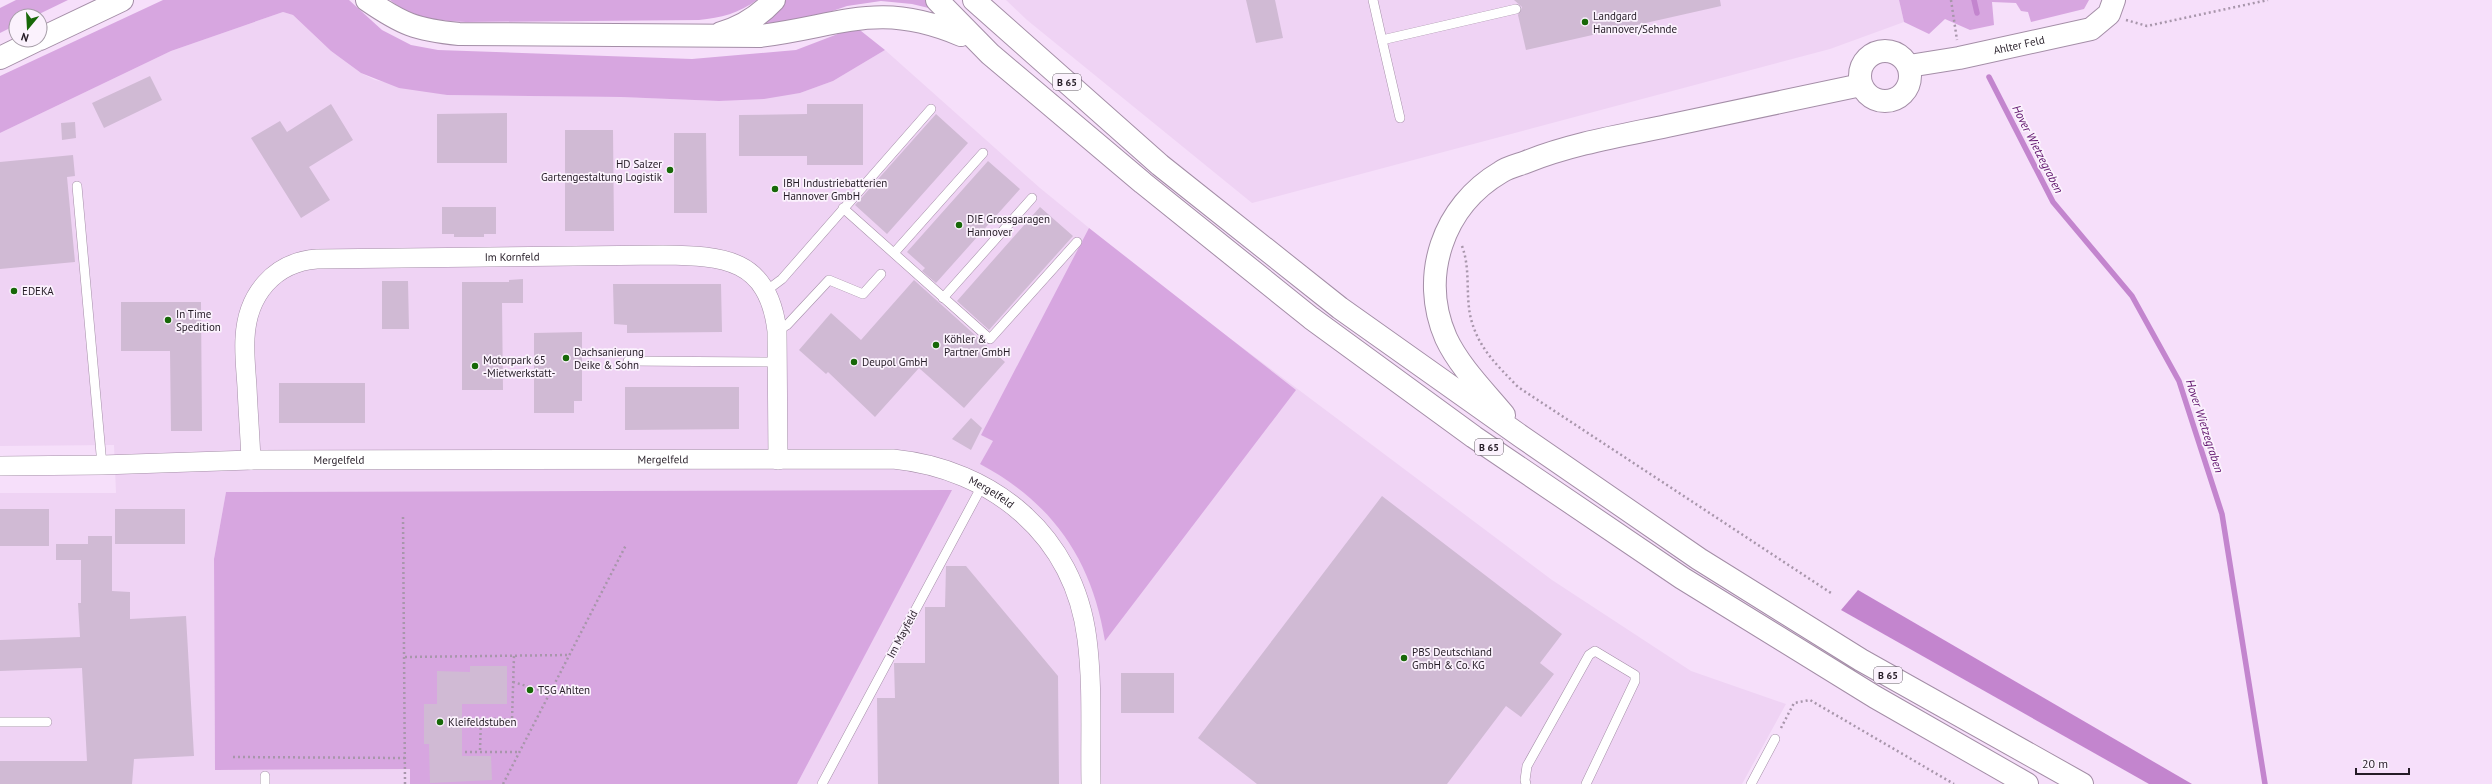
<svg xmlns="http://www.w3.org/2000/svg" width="2492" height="784" font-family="'PT Sans',sans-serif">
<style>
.built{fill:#efd3f4}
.green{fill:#d7a6e0}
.water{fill:#c385ce}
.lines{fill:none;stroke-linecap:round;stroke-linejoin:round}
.stream{stroke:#c385ce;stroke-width:5.5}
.building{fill:#d0bad4}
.service-casing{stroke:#a48ea7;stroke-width:10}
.minor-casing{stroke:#a48ea7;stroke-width:20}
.tertiary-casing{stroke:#a48ea7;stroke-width:24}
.secondary-casing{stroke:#a48ea7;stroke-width:24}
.trunk-casing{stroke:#a48ea7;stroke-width:24}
.path{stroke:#a896ab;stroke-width:2.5;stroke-dasharray:2 3;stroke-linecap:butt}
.service{stroke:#fff;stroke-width:9}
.minor{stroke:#fff;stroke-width:19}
.tertiary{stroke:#fff;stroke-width:22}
.secondary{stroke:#fff;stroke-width:22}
.trunk{stroke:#fff;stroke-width:22}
.poi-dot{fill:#176808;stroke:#fbf2fd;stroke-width:1.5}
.labels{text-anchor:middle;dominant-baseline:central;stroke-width:3.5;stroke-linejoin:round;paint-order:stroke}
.shield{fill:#fbf2fd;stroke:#655c66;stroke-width:1}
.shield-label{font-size:10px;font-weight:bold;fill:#251c26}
.poi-label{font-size:11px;fill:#251c26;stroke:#fbf2fd;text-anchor:start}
.street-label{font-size:11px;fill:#251c26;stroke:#fbf2fd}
.water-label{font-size:12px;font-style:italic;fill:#5f126c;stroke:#fbf2fd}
</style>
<rect width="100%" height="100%" fill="#f6dffa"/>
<path class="built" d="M1006 0H1899L1904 22 1830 49 1252 203 1027 20Z
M283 12 293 15 331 51 361 73 375 80 447 95 621 97 719 101 800 93 833 81 885 50 1040 188 1159 285 1552 580 1691 671 1786 704 1742 784H797L951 490 226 492 214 559 215 770 411 769 410 784H0V493H116L114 445 0 446V133L171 51Z"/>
<path class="green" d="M16 0H68L35 16H16V25L0 33V8Z
M163 0H349L382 30 411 45 438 50 692 59 796 50 856 27 885 50 833 81 800 93 764 99 719 101 621 97 447 95 399 88 361 73 331 51 293 15 283 12 171 51 0 133V76Z
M390 0H757C739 13 721 18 699 20L466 22C439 21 412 18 390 0Z
M786 0H930L937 10 912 4 881 1 847 6 798 23 738 29Z
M1899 0H2089L2084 9 2031 22 2028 12 2021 11 2016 3 1992 2 1994 25 1970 30 1945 19 1929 34 1904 22Z
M1089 228 1296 390 1105 641C1092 560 1053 503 980 464L993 441 981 435Z
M952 490 797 784H410V769L215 770 214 559 226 492Z"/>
<path class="water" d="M1858 590 2192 784H2149L1841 610Z"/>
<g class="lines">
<path class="stream" d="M1974 0 1977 13
M1989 77 2053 202 2132 296 2179 381 2222 514 2265 784"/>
</g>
<path class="building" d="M1246 0H1275L1283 38 1256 43Z
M1514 0H1720L1721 6 1526 50 1518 15 1522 7Z
M150 76 162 100 104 128 92 103Z
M331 104 353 140 309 167 330 200 301 218 251 138 280 121 287 132Z
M807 104H863V165H807V156H739V115L807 114Z
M507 113V163H437V114Z
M936 114 968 143 887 234 855 205Z
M75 122 76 138 62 140 61 123Z
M565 130H613L614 231H565Z
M674 133H706L707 213H674Z
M73 155 75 176 67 177 75 262 0 269V162Z
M988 161 1020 189 936 283 922 271 925 268 907 252Z
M442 207H496V234H484V237H454V234H442Z
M1040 207 1073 236 989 330 957 301Z
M523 279V303H502L503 390H462V282H509V280Z
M914 280 1005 362 964 408 919 368 875 417 828 372 826 374 799 350 831 313 861 340Z
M382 281H408L409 329H382Z
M613 284H721L722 332 627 333V325L614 324Z
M121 302H201L202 431H171L170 351H121Z
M582 332V401H574V413H534V333Z
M279 383H365V423H279Z
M625 387H739V429L625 430Z
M971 418 982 428 971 450 952 439Z
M1382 496 1562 634 1540 663 1554 674 1521 717 1506 706 1447 784H1257L1198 738Z
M0 509H49V546H0Z
M115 509H185V544H115Z
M88 536H112V591L130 592V619L186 616 194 756 134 759 132 784H0V761H87L82 668 0 671V640L80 637 78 603H81V560H56V544H88Z
M946 566H966L1058 676 1059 784H878L877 698H895L894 663H925V607H945Z
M470 666H507V704H462V756H491L492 780 430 783 429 744H424V704H437V671L470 672Z
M1121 673H1174V713H1121Z"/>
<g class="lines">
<defs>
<path id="service" d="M1373 0 1382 40
M1400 118 1382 40 1516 9
M77 186 102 465
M843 208 990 339 1077 242
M894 253 983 153
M766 291 782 279 931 109
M943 298 1032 198
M777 331 787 325 829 280 863 294 881 274
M628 361 778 362
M0 722H47
M265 776V784
M822 784 983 484
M1526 784 1525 780 1527 766 1589 655 1595 651 1635 675V681L1586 784
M1751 784 1775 739"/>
<g id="minor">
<path id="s1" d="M251 460C250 436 248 411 247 387 246 371 244 354 245 338 247 295 274 262 317 259L663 255C724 256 768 258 777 331L778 460"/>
<path id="s2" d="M0 466 102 465 251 460 893 459C993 469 1074 535 1087 639 1093 686 1090 736 1091 784"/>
</g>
<g id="tertiary">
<circle cx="1885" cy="76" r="25"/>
<path id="s3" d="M1909 66 1959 58 2091 29 2109 14 2114 0"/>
</g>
<path id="secondary" d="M40 39 122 0
M0 58 37 40"/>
<path id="trunk" d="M367 0C402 24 416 30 459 34L760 36C841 26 878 0 961 35
M937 0 990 54 1143 183 1311 318 1474 437 1682 578 1875 697 2027 784
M974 0 1160 165 1340 308 1522 437 1699 559 1861 660 2082 784
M721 33C742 27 760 15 774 0
M1504 415C1484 391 1459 366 1446 338 1419 276 1443 206 1501 172 1508 167 1518 165 1526 162 1571 144 1619 136 1667 126 1731 112 1796 99 1861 85"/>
</defs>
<use href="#service" class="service-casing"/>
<use href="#minor" class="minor-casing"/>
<use href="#tertiary" class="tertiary-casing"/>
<use href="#secondary" class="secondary-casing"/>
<use href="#trunk" class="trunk-casing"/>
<path class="path" d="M1951 0 1957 40
M2126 20 2147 26 2268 0
M1462 246C1471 270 1465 295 1471 319 1479 349 1497 365 1518 387L1831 593
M403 517 405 784
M405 657 570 655
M513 682 550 693
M1781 728 1794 703 1810 700 1954 784
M480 750 481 718 512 720 514 656
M465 752H520
M233 757 405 758
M503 784 626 545"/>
<use href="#service" class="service"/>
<use href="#minor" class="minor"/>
<use href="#tertiary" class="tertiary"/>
<use href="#secondary" class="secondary"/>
<use href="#trunk" class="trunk"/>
</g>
<g class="poi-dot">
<circle cx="1585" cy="22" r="4"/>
<circle cx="670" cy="170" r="4"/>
<circle cx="775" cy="189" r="4"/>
<circle cx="959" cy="225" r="4"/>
<circle cx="14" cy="291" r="4"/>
<circle cx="168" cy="320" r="4"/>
<circle cx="936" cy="345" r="4"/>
<circle cx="566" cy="358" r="4"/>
<circle cx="854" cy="362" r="4"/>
<circle cx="475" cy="366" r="4"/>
<circle cx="1404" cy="658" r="4"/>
<circle cx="530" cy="690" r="4"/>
<circle cx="440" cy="722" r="4"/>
</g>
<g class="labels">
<g class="shield">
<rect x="1053" y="74" width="28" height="16" rx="3"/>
<rect x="1475" y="439" width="28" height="16" rx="3"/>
<rect x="1874" y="667" width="28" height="16" rx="3"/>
</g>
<g class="shield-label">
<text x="1067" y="82">B 65</text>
<text x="1489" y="447">B 65</text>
<text x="1888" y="675">B 65</text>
</g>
<g class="poi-label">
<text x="1593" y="16">Landgard<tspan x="1593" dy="13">Hannover/Sehnde</tspan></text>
<text x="662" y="164" text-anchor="end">HD Salzer<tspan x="662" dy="13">Gartengestaltung Logistik</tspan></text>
<text x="783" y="183">IBH Industriebatterien<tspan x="783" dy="13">Hannover GmbH</tspan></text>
<text x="967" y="219">DIE Grossgaragen<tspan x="967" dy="13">Hannover</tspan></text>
<text x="22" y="291">EDEKA</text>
<text x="176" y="314">In Time<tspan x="176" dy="13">Spedition</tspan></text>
<text x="944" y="339">Köhler &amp;<tspan x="944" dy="13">Partner GmbH</tspan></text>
<text x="574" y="352">Dachsanierung<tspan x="574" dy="13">Deike &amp; Sohn</tspan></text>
<text x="483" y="360">Motorpark 65<tspan x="483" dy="13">-Mietwerkstatt-</tspan></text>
<text x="862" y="362">Deupol GmbH</text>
<text x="1412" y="652">PBS Deutschland<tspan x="1412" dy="13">GmbH &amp; Co. KG</tspan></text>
<text x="538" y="690">TSG Ahlten</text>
<text x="448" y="722">Kleifeldstuben</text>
</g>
<g class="street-label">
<text stroke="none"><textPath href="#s3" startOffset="112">Ahlter Feld</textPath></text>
<text stroke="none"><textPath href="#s1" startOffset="435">Im Kornfeld</textPath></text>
<text stroke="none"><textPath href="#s2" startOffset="339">Mergelfeld</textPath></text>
<text stroke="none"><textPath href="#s2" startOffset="663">Mergelfeld</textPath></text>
<text stroke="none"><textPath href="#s2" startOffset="998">Mergelfeld</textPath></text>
<text transform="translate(902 634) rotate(-62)">Im Mayfeld</text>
</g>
<g class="water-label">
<text transform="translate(2038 149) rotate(63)">Hover Wietzegraben</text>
<text transform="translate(2205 426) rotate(72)">Hover Wietzegraben</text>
</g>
</g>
<g transform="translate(28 28) rotate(198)"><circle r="19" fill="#fbf2fd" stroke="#a59ca7"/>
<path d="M0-3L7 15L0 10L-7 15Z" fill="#176808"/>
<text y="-6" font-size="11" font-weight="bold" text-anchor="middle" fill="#251c26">N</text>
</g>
<path d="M2356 768v6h53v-6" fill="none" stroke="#251c26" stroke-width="2"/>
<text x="2362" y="768" font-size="12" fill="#251c26" stroke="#fbf2fd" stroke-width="3" paint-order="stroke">20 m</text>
</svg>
